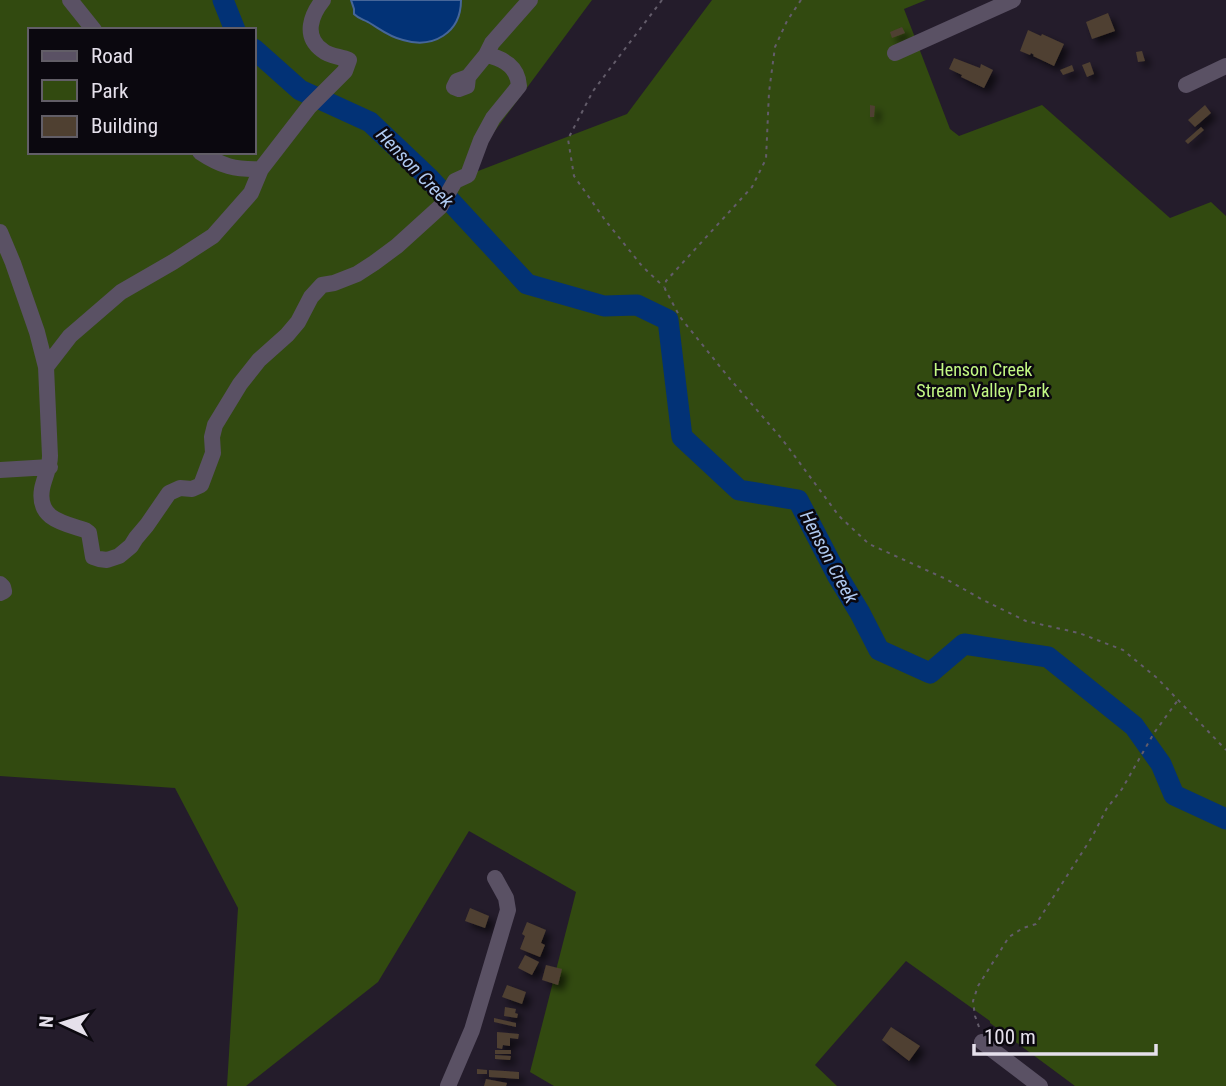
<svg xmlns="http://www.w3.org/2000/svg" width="1226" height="1086" font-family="'Roboto Condensed',sans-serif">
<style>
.green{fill:#324a10;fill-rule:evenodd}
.water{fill:#023276;stroke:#466699;stroke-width:2}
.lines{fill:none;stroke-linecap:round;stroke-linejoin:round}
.river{stroke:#023276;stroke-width:21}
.building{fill:#4f4031;filter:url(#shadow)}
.path{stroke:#635c6a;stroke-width:2;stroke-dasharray:3.5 5;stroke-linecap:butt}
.minor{stroke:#5a5164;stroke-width:16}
.labels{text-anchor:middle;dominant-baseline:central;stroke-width:5;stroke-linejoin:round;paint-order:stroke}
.park-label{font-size:18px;fill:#c3f884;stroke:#0b080f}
.water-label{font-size:19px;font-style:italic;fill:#b0caf1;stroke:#0b080f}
</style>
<defs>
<filter id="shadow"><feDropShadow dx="5.5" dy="5.5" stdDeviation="3.5" flood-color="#0009"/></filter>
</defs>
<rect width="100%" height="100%" fill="#241c2b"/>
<path class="green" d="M0 0H592L460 178 627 114 712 0H926L904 9 950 129 959 136 1042 105 1170 218 1211 202 1226 216V1086H1075L990 1023V1021L906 961 815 1065 837 1086H554L530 1072 576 892 469 831 378 982 246 1086H227L238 908 175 788 0 776ZM30 30H254V152H30Z"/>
<path class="water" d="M351 0H461C461 33 433 49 403 40 389 37 380 29 368 22 362 19 359 19 354 14V9Z"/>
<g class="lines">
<path class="river" d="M223 0 235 30
M254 49 300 90 370 122 428 177 527 284 604 306 637 305 668 320 682 437 739 490 798 500 837 575 860 613 879 650 930 673 964 644 1048 657 1134 726 1161 764 1174 795 1226 819"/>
</g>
<path class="building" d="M1108 13 1115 31 1092 39 1086 22Z
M902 27 905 33 892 38 890 32Z
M1028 30 1041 36 1042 34 1064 44 1054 66 1033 56 1034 55 1031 53 1030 55 1020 51Z
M1142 51 1145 61 1138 62 1136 52Z
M954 58 980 68 981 64 993 70 984 88 961 77 962 75 949 69Z
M1090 62 1094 74 1087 77 1082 65Z
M1072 65 1074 71 1063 75 1060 70Z
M870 105 875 106 874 117H870Z
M1205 105 1211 113 1195 127 1188 120Z
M1201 127 1204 130 1188 144 1185 141Z
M470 908 489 916 485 928 465 921Z
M527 922 546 930 541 943 545 945 540 957 520 949 525 936 522 934Z
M525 955 539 962 532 975 518 968Z
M546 965 562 969 558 985 542 980Z
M507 985 526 992 522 1004 502 997Z
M505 1007 516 1009 515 1013 518 1014 517 1018 504 1016Z
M494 1018 516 1023V1027L494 1022Z
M891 1027 920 1046 909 1061 882 1040Z
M497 1032 519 1034 518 1039 510 1038V1046L503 1045 502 1049 497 1048Z
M495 1050H511V1054H495Z
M495 1055 511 1056 510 1060 495 1059Z
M477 1069 487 1070V1074H477Z
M489 1070 519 1072V1079L489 1077Z
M486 1079 507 1083 506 1086H484Z"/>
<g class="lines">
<path class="path" d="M662 0 593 91 568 139 574 176 605 220 642 266 664 287
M801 0 787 21 775 47 769 92 766 159 752 187 666 281 665 289 680 317 730 379 782 439 839 516 869 544 946 579 981 599 1026 621 1079 633 1123 650 1157 678 1226 750
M979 1027 975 1016 973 1001 978 986 1009 937 1023 928 1036 924 1092 837 1107 808 1122 789 1154 733 1178 700"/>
<path class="minor" d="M70 0 94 30
M895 53 1013 0
M468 77 457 81 454 87 459 89 467 86 468 77 486 55 492 43 530 0
M1186 85 1226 66
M200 152C221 166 235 170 261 169L309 107 345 71 349 60C340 56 330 57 322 50 303 36 311 15 323 0
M0 232 13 263 37 332 46 367 50 456C50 468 44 478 42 489 37 519 63 523 85 530L89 533 93 557 99 559 107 560 119 556 131 546 136 538 147 525 169 493 180 488 192 489 201 485 213 453 212 437 215 425 240 384 259 360 287 335 298 322 311 297 322 285 334 283 357 274 374 263 397 246 440 207 455 181 468 175 481 140 493 118 519 86C518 67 503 58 486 55
M46 367 70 336 121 292 173 262 213 236 251 193 261 169
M0 470 50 467
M0 584 3 587 4 591 0 593
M982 1042 1040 1086
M448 1086 472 1030 508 910 506 898 495 878"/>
</g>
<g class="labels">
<g class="park-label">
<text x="983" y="369">Henson Creek<tspan x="983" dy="21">Stream Valley Park</tspan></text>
</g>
<g class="water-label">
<text transform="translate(415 168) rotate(46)">Henson Creek</text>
<text transform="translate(829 557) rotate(62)">Henson Creek</text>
</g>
</g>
<rect x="28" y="28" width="228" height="126" fill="#0b080f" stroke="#625e67" stroke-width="2"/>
<rect x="42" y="51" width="35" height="10" fill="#5a5164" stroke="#625e67" stroke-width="2"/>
<text x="91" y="63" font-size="21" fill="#e5e0eb">Road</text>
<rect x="42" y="80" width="35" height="21" fill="#324a10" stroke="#625e67" stroke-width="2"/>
<text x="91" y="98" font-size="21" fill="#e5e0eb">Park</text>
<rect x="42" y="116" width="35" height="21" fill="#4f4031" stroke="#625e67" stroke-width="2"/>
<text x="91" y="133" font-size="21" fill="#e5e0eb">Building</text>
<g transform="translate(63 1023) rotate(274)" stroke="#0b080f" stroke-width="5" paint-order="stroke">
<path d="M0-5L12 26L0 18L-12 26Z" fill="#e5e0eb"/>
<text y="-10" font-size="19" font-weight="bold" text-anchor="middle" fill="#e5e0eb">N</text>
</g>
<path d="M974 1044v10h182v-10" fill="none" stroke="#e5e0eb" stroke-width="3.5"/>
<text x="984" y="1044" font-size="21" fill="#e5e0eb" stroke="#0b080f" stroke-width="5" paint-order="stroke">100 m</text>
</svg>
